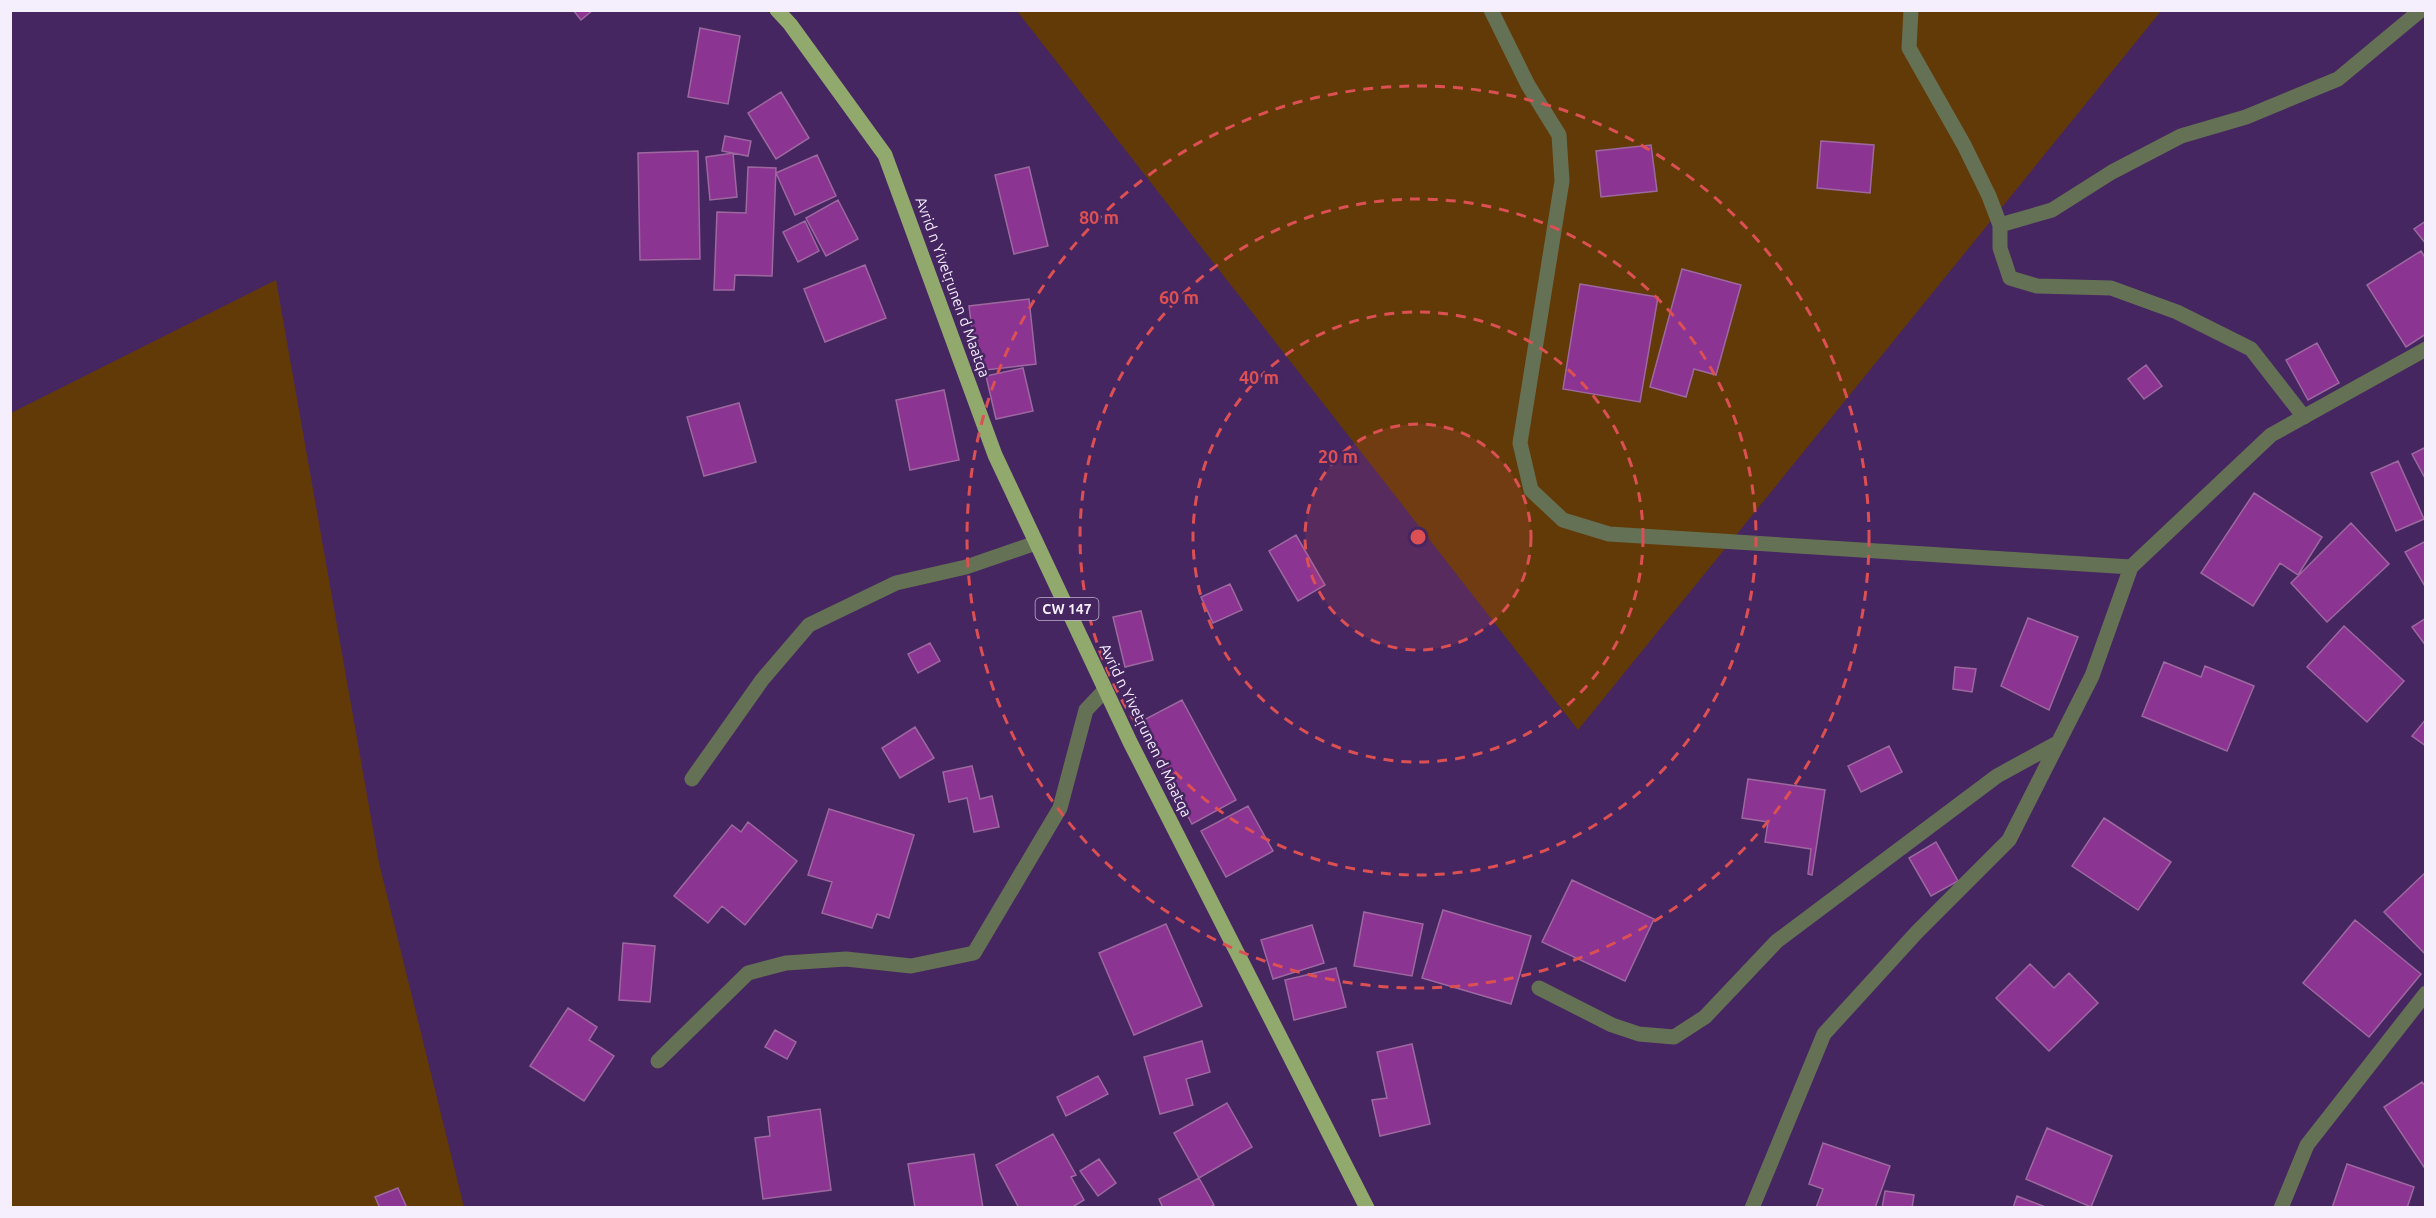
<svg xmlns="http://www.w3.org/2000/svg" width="2436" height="1218" font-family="Ubuntu,sans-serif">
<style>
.green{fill:#623a08}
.building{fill:#8c3491;stroke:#9d689f;stroke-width:1.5}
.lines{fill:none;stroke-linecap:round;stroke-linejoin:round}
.street{stroke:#657154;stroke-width:15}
.primary{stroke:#92a96d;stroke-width:15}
.ring{fill:none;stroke:#dc5053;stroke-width:3;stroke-dasharray:10 8}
.labels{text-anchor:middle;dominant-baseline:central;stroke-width:5;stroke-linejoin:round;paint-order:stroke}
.shield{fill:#452660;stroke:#c0b2ce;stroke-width:1.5}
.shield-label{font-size:14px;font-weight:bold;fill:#f5eefd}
.street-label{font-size:15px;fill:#f5eefd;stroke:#452660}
.centre{fill:#dc5053;stroke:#452660;stroke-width:3}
.ring-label{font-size:18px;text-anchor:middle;font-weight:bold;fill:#dc5053;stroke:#452660;stroke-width:5;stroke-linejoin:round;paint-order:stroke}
</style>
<rect width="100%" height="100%" fill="#452660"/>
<path class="green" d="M1017 11H2161L1578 730Z
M276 280 379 863 464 1207 11 1208V413Z"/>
<path class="building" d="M573 10H593L581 20Z
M700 28 740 36 728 104 688 97Z
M781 92 809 138 776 159 748 113Z
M725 136 751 141 748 156 722 151Z
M1821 141 1874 145 1870 193 1817 188Z
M1651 145 1657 191 1601 197 1596 151Z
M698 151 700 259 640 260 638 153Z
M733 153 737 197 710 200 706 157Z
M817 155 836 196 795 215 776 173Z
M748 167 776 168 772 276 735 275 734 290H714L717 212 746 213Z
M1029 167 1048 246 1014 254 995 175Z
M838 200 858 239 826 256 806 218Z
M805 221 819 251 798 262 783 232Z
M2426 221V244L2414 229Z
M2421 251 2426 259V334L2406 347 2367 285Z
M865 265 886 318 825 342 804 289Z
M1682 269 1741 285 1716 375 1694 369 1686 397 1650 387Z
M1580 284 1658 297 1640 402 1563 389Z
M1029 299 1036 364 977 371 969 306Z
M2317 343 2339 383 2308 400 2286 360Z
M2146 365 2162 386 2144 399 2128 379Z
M1023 368 1033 411 996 419 986 376Z
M944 390 959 460 910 470 896 400Z
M739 403 756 462 704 476 687 417Z
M2426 447V480L2412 454Z
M2398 461 2424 519 2396 531 2371 473Z
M2254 493 2322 537 2298 575 2280 563 2253 606 2201 573Z
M2351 523 2389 564 2327 622 2291 583Z
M1296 535 1325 585 1298 601 1269 551Z
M2426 541V588L2405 552Z
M1230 584 1242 610 1213 623 1201 597Z
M1141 611 1153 660 1125 667 1113 617Z
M2028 618 2078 637 2049 710 2001 686Z
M2426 618V646L2412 627Z
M2344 626 2404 681 2367 722 2307 667Z
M930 643 940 661 918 673 908 654Z
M2164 662 2201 677 2205 666 2254 686 2227 751 2142 716Z
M1955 667 1976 669 1972 692 1953 689Z
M1182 700 1236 800 1192 824 1138 723Z
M2426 719V746L2412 736Z
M915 727 934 758 900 778 882 748Z
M1889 746 1902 772 1861 792 1848 766Z
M972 766 980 799 992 796 999 827 974 832 967 798 949 802 943 772Z
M1748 779 1825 790 1812 875 1808 874 1811 849 1765 842 1768 822 1742 818Z
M1248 806 1273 851 1226 877 1201 831Z
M829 809 914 835 889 918 877 914 872 928 822 913 832 882 808 875Z
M2104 818 2171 862 2138 910 2072 866Z
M748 822 797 861 745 925 722 906 708 923 674 896 732 825 741 832Z
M1936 842 1958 881 1931 896 1909 858Z
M2426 872V955L2384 912Z
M1572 880 1654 919 1625 981 1542 942Z
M1443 910 1531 936 1511 1004 1422 978Z
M1364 912 1423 924 1412 976 1354 966Z
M2355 920 2421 974 2369 1037 2303 983Z
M1166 924 1202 1006 1134 1035 1099 953Z
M1312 925 1324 963 1273 979 1261 940Z
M623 943 655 946 650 1002 619 1000Z
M2030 964 2054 988 2069 973 2098 1003 2049 1051 1996 998Z
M1336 968 1346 1007 1294 1020 1285 980Z
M568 1008 597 1027 589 1040 614 1056 584 1101 530 1066Z
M775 1030 796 1042 787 1059 765 1047Z
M1202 1041 1210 1072 1186 1079 1193 1105 1160 1114 1144 1057Z
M1412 1044 1430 1124 1380 1136 1372 1100 1387 1098 1377 1052Z
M1098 1076 1108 1094 1066 1116 1057 1097Z
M2422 1082 2426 1087V1170L2384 1107Z
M1227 1103 1252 1147 1199 1178 1174 1133Z
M820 1109 831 1190 763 1199 755 1138 770 1136 768 1117Z
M2047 1128 2112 1156 2091 1207 2026 1179Z
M1053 1134 1076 1175 1071 1177 1084 1200 1071 1208H1019L996 1165Z
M1823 1143 1890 1166 1875 1208H1816L1823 1189 1809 1184Z
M974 1154 983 1208H915L908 1164Z
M1099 1159 1116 1183 1098 1196 1080 1171Z
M2347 1164 2414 1187 2407 1208H2332Z
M1199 1178 1214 1205 1209 1208H1163L1159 1199Z
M398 1188 407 1208H380L375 1197Z
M1885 1191 1914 1195 1912 1208H1882Z
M2017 1196 2048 1208H2013Z"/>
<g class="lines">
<path class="street" d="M1491 10 1528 85 1559 135 1562 181 1520 443 1531 490 1563 520 1609 534 2131 567
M1911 10 1909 48 1964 145 1989 196 2000 225 2052 210 2112 172 2181 136 2246 117 2338 79 2421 10
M2000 225V248L2010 278 2037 286 2111 288 2177 312 2251 349 2304 417
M692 779 762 680 809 625 896 583 966 567 1036 543
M1539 988 1612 1025 1639 1034 1674 1037 1705 1017 1777 941 1997 776 2059 742
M658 1061 748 973 786 963 846 959 911 966 974 953 1060 808 1086 710 1105 690
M1752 1208 1824 1034 1917 932 2009 840 2092 676 2131 567 2271 435 2426 349
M2281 1208 2307 1145 2426 993"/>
<path class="primary" d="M777 10 790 24 885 155 995 455 1130 742 1367 1208"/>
</g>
<circle cx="1418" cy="537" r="113" fill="#dc5053" fill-opacity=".12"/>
<g class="ring">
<circle cx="1418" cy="537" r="113"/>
<circle cx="1418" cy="537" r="225"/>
<circle cx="1418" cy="537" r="338"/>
<circle cx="1418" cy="537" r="451"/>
</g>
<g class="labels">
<rect class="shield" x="1035.5" y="598" width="63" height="22" rx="4.5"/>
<g class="shield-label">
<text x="1067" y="609">CW 147</text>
</g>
<g class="street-label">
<text transform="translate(953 287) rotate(70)">Avrid n Yivetṛunen d Maatqa</text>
<text transform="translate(1146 730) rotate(64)">Avrid n Yivetṛunen d Maatqa</text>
</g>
</g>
<circle cx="1418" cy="537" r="9" class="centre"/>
<g class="ring-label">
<text x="1099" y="224">80 m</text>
<text x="1179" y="304">60 m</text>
<text x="1259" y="384">40 m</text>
<text x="1338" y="463">20 m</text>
</g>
<rect width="2436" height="1218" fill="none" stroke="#f5eefd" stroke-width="24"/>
</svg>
